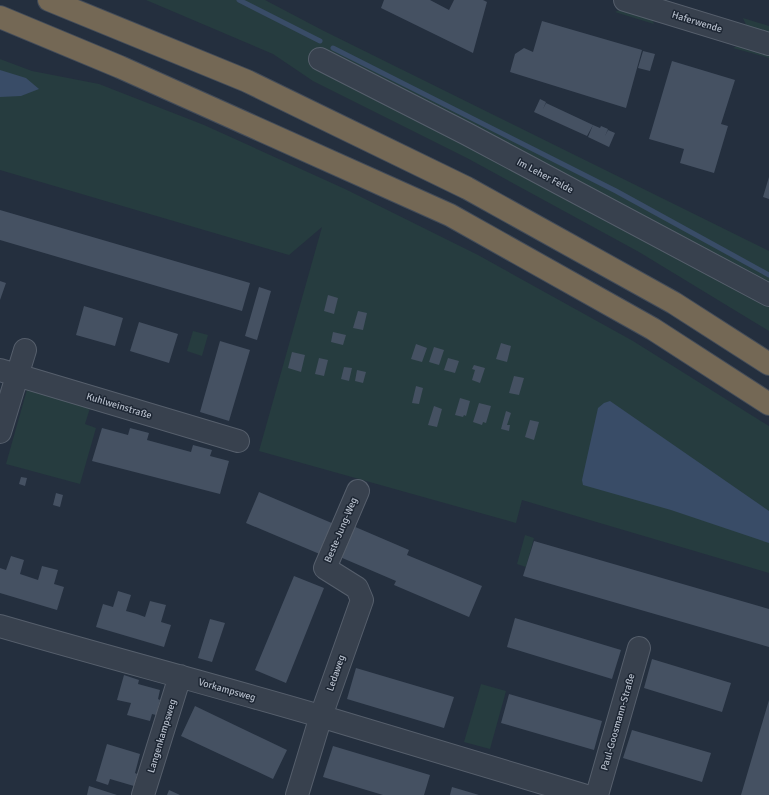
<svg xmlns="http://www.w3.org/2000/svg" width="769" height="795" font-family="Signika,sans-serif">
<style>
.green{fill:#263c3f}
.water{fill:#394c67}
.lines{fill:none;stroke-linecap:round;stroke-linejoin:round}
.stream{stroke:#394c67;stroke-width:5}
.building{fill:#455162}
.minor-casing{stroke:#565f6c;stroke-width:24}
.highway-casing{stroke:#434c59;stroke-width:24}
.minor{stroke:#38414e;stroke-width:22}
.highway{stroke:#746855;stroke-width:22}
.labels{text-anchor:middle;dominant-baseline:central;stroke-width:3;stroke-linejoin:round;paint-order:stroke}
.street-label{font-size:10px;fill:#b4bcc9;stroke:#1d2633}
</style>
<rect width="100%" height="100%" fill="#242f3e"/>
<path class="green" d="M146 0H265L322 30 769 251V331L639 252 467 158 313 81 273 54Z
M624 8 651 16 654 24 615 12Z
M743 18 769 26V34L747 27Z
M743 43 769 51V58L733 48Z
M0 59 32 71 99 84 204 125 345 189 478 255 633 341 769 426V573L522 500 516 523 259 451 322 227 289 255 0 170Z
M193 331 208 335 202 356 187 351Z
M28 386 91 405 85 424 96 428 80 484 6 464Z
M525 535 534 538 526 567 517 564Z
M481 684 506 691 490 749 464 742Z"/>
<path class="water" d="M0 70 26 78 39 89 21 96 0 97Z
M610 401 769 511V543L671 510 583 485 582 480 598 408 604 403Z"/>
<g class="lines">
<path class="stream" d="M239 0 320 41
M333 48 616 191 769 275"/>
</g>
<path class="building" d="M384 0H430L449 10 454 0H483L487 2 473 53 381 8Z
M542 21 642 50 626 108 510 72 515 54 524 48 533 52Z
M643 51 655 54 650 71 638 68Z
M672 61 735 80 721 124 728 126 714 173 680 163 684 149 649 139Z
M540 99 546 102 543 109 546 103 593 125 587 136 534 112Z
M593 125 600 128 601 126 608 129 605 136 608 130 615 133 609 147 588 137Z
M769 177V199L763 197Z
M0 210 250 283 242 311 0 240Z
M0 281 6 283 0 300Z
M259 287 271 291 257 340 245 336Z
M328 295 338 298 334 314 324 311Z
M84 306 123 318 115 346 76 335Z
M358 311 367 313 363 330 353 328Z
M139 322 178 334 169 363 130 351Z
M333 332 346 335 343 345 331 342Z
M220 341 250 350 229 421 200 412Z
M501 343 511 346 507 362 496 359Z
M416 344 427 348 422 362 411 359Z
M434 347 444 350 439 365 429 362Z
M292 352 305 355 301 372 288 368Z
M319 358 328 360 324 376 315 374Z
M448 358 459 361 455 373 444 370Z
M474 365 485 368 480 383 472 380 475 370 472 369Z
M344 367 352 368 349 381 341 379Z
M357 370 366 372 363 383 355 381Z
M514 376 524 378 519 395 509 393Z
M416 386 423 388 419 404 412 403Z
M460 398 470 401 466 416 464 415 463 417 455 415Z
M479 403 491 406 486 423 483 422 482 425 473 422Z
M434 406 442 409 437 427 428 425Z
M506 411 511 413 507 425H510L509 431 501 429Z
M530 420 539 422 534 440 525 437Z
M102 428 128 435 130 428 149 433 147 440 191 452 193 445 212 450 210 456 229 461 220 494 92 461Z
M21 477 27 478 25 486 19 484Z
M259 492 334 524 322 555 246 523Z
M56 493 63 495 60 507 53 505Z
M353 526 409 550 407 555 482 586 469 617 394 585 396 581 340 557Z
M534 541 769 609V647L523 576Z
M11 556 24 560 20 574 38 580 42 566 58 570 54 584 64 587 57 610 0 593V568L6 570Z
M294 576 324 588 286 683 255 670Z
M118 591 131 595 126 611 137 614 145 617 150 601 166 605 161 622 171 625 164 647 96 627 103 604 113 607Z
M515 618 621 650 612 679 507 647Z
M210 619 225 623 212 662 198 658Z
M652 659 731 683 722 712 644 688Z
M356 668 454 697 444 728 347 699Z
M124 675 139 680 138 684 160 690 158 699 160 700 156 715 152 714 150 721 127 715 131 703 117 700Z
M509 694 602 721 594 750 501 723Z
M769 700V795H741Z
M195 706 287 750 273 779 181 736Z
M632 730 711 753 702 782 623 758Z
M107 744 140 754 135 773 137 774 134 786 110 779 108 785 96 781Z
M333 746 430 775 424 795H383L323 777Z
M89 786 117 795H87Z
M452 787 479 795H450Z
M169 790 180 795H167Z"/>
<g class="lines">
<defs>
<path id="minor" d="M625 0 769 44
M320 59 467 134 769 295
M0 370 238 441
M0 432 25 350
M0 626C107 657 214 685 320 716 408 742 496 768 583 795
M143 795 180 676
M297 795 321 716 362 600 357 588 325 568 358 491
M597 795 639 648"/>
<path id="highway" d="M49 0 247 81 467 188 674 303 769 364
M0 17 120 67 450 215 653 329 769 404"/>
</defs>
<use href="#minor" class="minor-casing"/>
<use href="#highway" class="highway-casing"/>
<use href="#minor" class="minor"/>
<use href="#highway" class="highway"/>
</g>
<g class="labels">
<g class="street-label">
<text transform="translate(697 22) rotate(17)">Haferwende</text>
<text transform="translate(545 176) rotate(28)">Im Leher Felde</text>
<text transform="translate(119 406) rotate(17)">Kuhlweinstraße</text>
<text transform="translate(341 530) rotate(-67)">Beste-Jung-Weg</text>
<text transform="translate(336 673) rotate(-71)">Ledaweg</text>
<text transform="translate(227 690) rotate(16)">Vorkampsweg</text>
<text transform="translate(618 722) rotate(-74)">Paul-Goosmann-Straße</text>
<text transform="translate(162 736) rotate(-73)">Langenkampsweg</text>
</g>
</g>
</svg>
